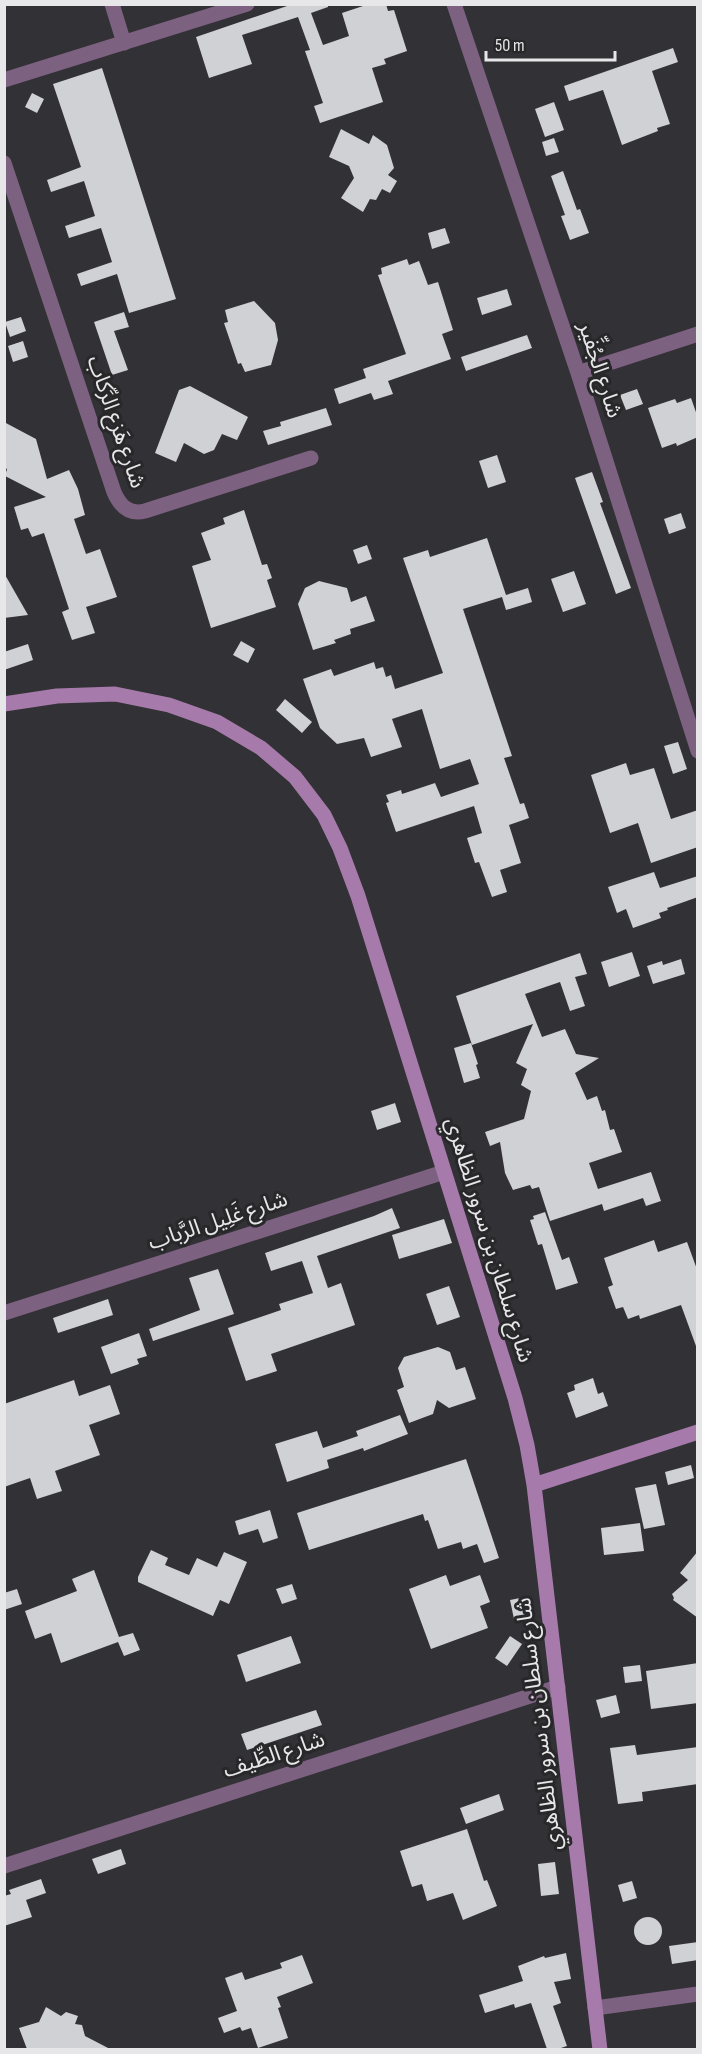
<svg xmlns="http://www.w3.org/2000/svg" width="702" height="2054" font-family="'Sofia Sans Condensed','Noto Sans Arabic',sans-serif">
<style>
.building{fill:#cfd1d5}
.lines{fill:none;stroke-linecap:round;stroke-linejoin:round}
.street{stroke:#7d6180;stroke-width:15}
.secondary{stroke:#a67bab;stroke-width:15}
.labels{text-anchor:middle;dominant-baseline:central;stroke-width:6;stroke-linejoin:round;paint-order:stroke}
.street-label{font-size:22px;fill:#e7e7e9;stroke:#28282b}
</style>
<rect width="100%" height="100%" fill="#323135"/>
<path class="building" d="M293 4H328V7L311 13 323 45 349 36 342 13 369 4H386L388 11 394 10 407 51 384 59 386 64 372 68 383 102 320 123 314 106 323 103 305 51 310 50 298 17 242 35 252 64 209 78 196 37Z
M673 48 678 62 652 71 670 124 657 128 658 131 622 145 603 90 569 101 564 86Z
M102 68 176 299 129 313 117 274 81 286 77 274 112 262 101 228 69 238 65 226 95 216 84 181 51 192 47 180 81 167 53 84Z
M32 93 44 99 37 113 25 107Z
M554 102 564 130 545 137 535 109Z
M341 129 369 144 373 135 387 145 394 168 388 175 397 181 390 193 382 189 376 200 370 199 363 212 341 198 354 178 349 166 329 157Z
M554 138 559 152 546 156 542 142Z
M563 171 577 210 580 209 589 233 570 240 561 216 565 215 551 176Z
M445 228 450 243 432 249 428 233Z
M407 259 409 265 419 261 428 285 438 282 453 330 442 334 451 359 388 381 393 394 374 400 371 393 339 404 334 389 366 378 363 369 406 354 378 275 382 274 381 268Z
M507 289 512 305 482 315 477 298Z
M254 301 275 323 278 340 271 365 245 372 241 363 238 364 224 323 228 322 225 310Z
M124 312 129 327 114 331 128 370 112 375 94 322Z
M21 317 26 331 10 337 5 322Z
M527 335 532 348 466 371 461 357Z
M23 341 28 357 13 362 8 346Z
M190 386 248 417 237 440 222 434 214 450 204 454 184 443 176 462 155 453 179 390Z
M637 389 643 404 626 410 620 395Z
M691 398 698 418V437L677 446 676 443 662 448 648 408 675 399 677 403Z
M326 408 332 425 268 445 263 431 281 426 280 422Z
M4 422 36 439 47 479 69 470 78 489 85 515 74 519 86 554 100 549 117 597 86 607 95 633 72 640 62 612 69 609 44 533 32 537 28 528 21 530 14 507 46 497 5 476 7 469 4 467Z
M497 455 506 482 488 488 479 461Z
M592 472 603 502 600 503 631 588 616 594 575 478Z
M244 510 262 565 267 564 272 578 267 580 276 607 211 628 192 566 211 560 201 533 225 524 223 518Z
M681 513 686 528 669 534 664 519Z
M487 538 506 595 528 588 532 602 506 610 502 597 463 609 512 756 504 758 520 804 524 803 529 818 509 825 521 863 500 870 507 892 492 897 479 862 475 863 467 838 482 833 474 806 396 832 386 803 389 802 386 795 401 790 402 794 435 783 441 797 479 784 470 759 440 769 422 709 392 719 402 747 371 757 364 738 337 744 320 728 303 679 331 669 334 676 374 662 376 669 383 667 386 677 391 675 395 689 443 673 403 558 428 550 430 557Z
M367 545 372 559 358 564 353 550Z
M574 571 586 604 563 612 551 579Z
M4 573 28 615 4 618Z
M319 581 347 588 351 602 366 596 375 621 350 629 351 634 334 640 336 643 313 650 298 604 305 588Z
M241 641 255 649 248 663 233 655Z
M28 644 33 660 4 670V652Z
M285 699 312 722 302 733 276 710Z
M678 742 687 769 673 774 664 746Z
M626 763 630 775 654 768 671 819 698 810V847L651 863 638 823 610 833 591 775Z
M654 872 660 888 698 876V897L667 908 668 910 659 913 661 918 633 928 626 909 617 913 608 887Z
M632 952 640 976 609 987 601 962Z
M580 953 587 974 575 977 585 1006 570 1011 560 982 525 994 542 1037 565 1029 576 1054 599 1058 575 1073 587 1100 597 1096 602 1111 605 1110 610 1130 614 1129 622 1152 589 1163 598 1189 651 1172 661 1201 646 1206 643 1198 604 1211 602 1204 550 1221 539 1187 532 1189 530 1185 513 1190 505 1173 500 1142 490 1146 485 1132 524 1119 531 1091 521 1085 527 1069 516 1063 533 1024 472 1045 456 996Z
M681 959 685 974 653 984 647 966 662 961 663 965Z
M471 1043 478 1064 476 1065 480 1078 464 1083 454 1048Z
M395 1103 401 1122 377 1130 371 1111Z
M392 1208 400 1228 317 1256 328 1288 341 1283 355 1325 271 1354 277 1371 246 1381 228 1328 281 1310 279 1304 313 1293 302 1261 271 1271 265 1253 374 1216Z
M545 1212 562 1260 569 1257 578 1283 556 1290 542 1244 538 1245 530 1220 534 1219 533 1216Z
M444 1219 452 1243 399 1259 392 1235Z
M654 1240 658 1252 687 1242 698 1272V1346H696L681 1305 640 1319 639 1315 628 1319 623 1307 616 1309 608 1287 613 1285 604 1258Z
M218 1269 234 1314 153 1341 149 1329 200 1310 189 1278Z
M449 1286 460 1317 437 1325 426 1294Z
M108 1299 113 1315 58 1333 53 1318Z
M139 1333 147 1356 137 1359 139 1364 111 1374 101 1347Z
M438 1347 450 1352 456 1370 465 1367 476 1399 449 1408 437 1400 433 1414 409 1423 397 1390 404 1387 398 1368 404 1357Z
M593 1378 598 1394 603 1392 608 1406 576 1418 567 1393 575 1390 574 1385Z
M74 1380 79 1396 110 1385 120 1414 89 1425 100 1455 55 1471 62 1491 37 1499 30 1478 4 1487V1404Z
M400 1415 408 1434 364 1451 363 1448 327 1460 329 1468 287 1482 275 1444 317 1431 323 1448 358 1436 356 1431Z
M466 1459 499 1558 484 1563 477 1544 463 1549 461 1542 438 1549 428 1520 425 1521 423 1514 309 1550 297 1513Z
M691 1465 694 1478 668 1485 665 1472Z
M656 1484 665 1525 644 1529 635 1488Z
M270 1510 278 1538 263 1543 258 1529 239 1535 235 1521Z
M640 1523 644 1551 604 1555 601 1528Z
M151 1550 168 1558 165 1565 189 1575 197 1558 217 1567 224 1552 247 1562 229 1604 220 1600 213 1616 138 1582V1577Z
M698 1551V1618L673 1600 674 1598 672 1594 688 1580 680 1573Z
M94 1570 119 1637 133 1633 140 1650 124 1656 118 1642 61 1663 51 1633 35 1639 25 1611 77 1591 72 1579Z
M446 1575 450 1586 480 1575 490 1602 480 1606 488 1628 431 1649 409 1589Z
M292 1584 297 1599 282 1604 276 1589Z
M17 1589 22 1604 4 1610V1593Z
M525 1597 528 1613 514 1619 510 1600Z
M291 1636 301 1663 246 1682 237 1655Z
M510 1636 522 1644 507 1666 495 1658Z
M698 1663V1703L651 1709 646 1671Z
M640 1665 642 1681 625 1683 623 1667Z
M616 1695 620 1713 601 1718 596 1700Z
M316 1710 322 1725 247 1750 241 1734Z
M635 1745 637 1755 698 1747V1784L642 1792 643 1801 618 1804 610 1748Z
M499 1794 504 1810 466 1824 460 1808Z
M467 1829 484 1881 487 1880 497 1906 463 1920 453 1893 427 1901 422 1884 412 1887 400 1851Z
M121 1849 126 1864 98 1874 92 1859Z
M555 1862 559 1894 541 1896 538 1864Z
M41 1879 46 1893 26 1900 32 1917 4 1926V1896L11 1894 9 1890Z
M632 1881 637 1898 623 1902 618 1885Z
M634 1931a14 14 0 1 1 28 0a14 14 0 1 1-28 0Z
M698 1942V1960L672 1964 669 1946Z
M566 1953 571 1979 554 1982 561 2003 553 2006 567 2046 558 2049H547L531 2003 515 2008 514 2004 485 2013 479 1995 523 1981 518 1966 544 1956 545 1958Z
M302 1955 313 1983 277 1997 281 2007 278 2008 288 2038 258 2048 251 2028 242 2031 240 2027 224 2033 218 2018 237 2011 225 1978 242 1972 245 1980 282 1968 280 1963Z
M46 2007 61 2016 66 2012 78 2016 75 2024 82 2025 85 2036 110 2049H27L19 2028 39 2022Z"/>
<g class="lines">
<path class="street" d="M112 4 124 43
M454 4 578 373 698 751
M4 80 247 4
M4 163 114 492C120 506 129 515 145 511L311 458
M578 373 698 334
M4 1313 444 1172
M4 1866 558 1687
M595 2008 698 1994"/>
<path class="secondary" d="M4 704 57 696 115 694 169 705 217 722 261 748 295 777 324 815 340 848 358 896 515 1398 527 1445 534 1485 600 2050
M534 1485 698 1432"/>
</g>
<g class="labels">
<g class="street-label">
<text transform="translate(600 370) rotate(72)">شارع الجُفِّير</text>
<text transform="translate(116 422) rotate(71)">شارع هَزع الرِّكاب</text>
<text transform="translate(218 1221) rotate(-18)">شارع غَلِيل الرَّباب</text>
<text transform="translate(489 1240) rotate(73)">شارع سلطان بن سرور الظاهري</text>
<text transform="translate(539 1724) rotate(-97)">شارع سلطان بن سرور الظاهري</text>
<text transform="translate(274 1755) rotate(-18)">شارع الطِّيف</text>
</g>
</g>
<rect width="702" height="2054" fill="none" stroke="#e7e7e9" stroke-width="12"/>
<path d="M486 51v9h129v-9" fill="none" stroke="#e7e7e9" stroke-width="3"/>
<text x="495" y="51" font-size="18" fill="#e7e7e9" stroke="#28282b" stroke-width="4.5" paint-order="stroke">50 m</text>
</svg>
